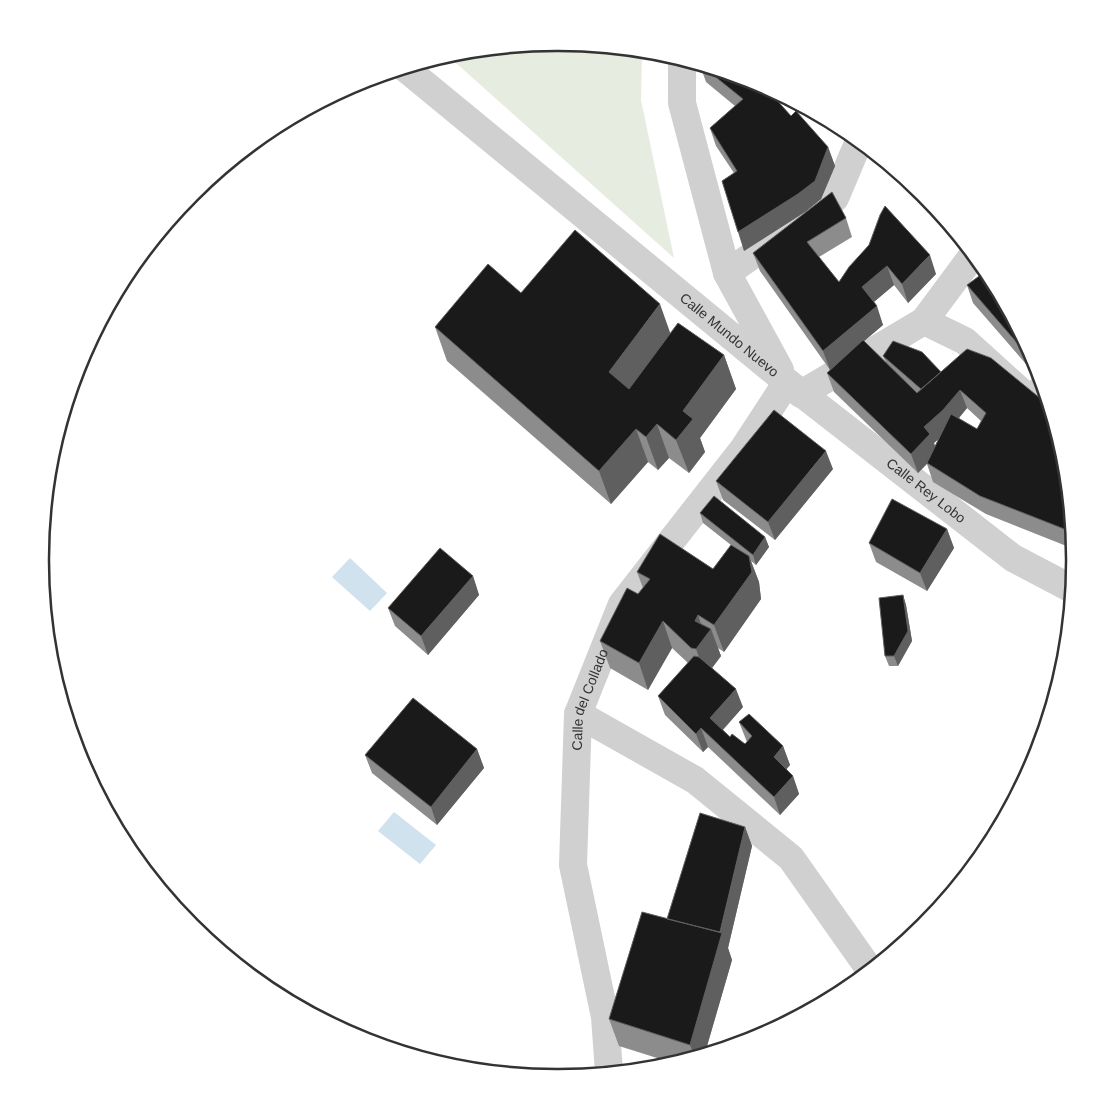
<svg xmlns="http://www.w3.org/2000/svg" width="1115" height="1120" font-family="Helvetica,sans-serif">
<style>
.green{fill:#e6ecdf}
.water{fill:#cfe2ee}
.lines{fill:none;stroke-linecap:round;stroke-linejoin:round}
.minor{stroke:#d0d0d0;stroke-width:28}
.wall{fill:#8c8c8c;fill-rule:evenodd}
.shaded-wall{fill:#5f5f5f}
.building{fill:#1a1a1a;stroke:#5f5f5f}
.labels{text-anchor:middle;dominant-baseline:central;stroke-width:5;stroke-linejoin:round;paint-order:stroke}
.street-label{font-size:14px;fill:#333;stroke:#fff}
.rim{fill:none;stroke:#333;stroke-width:2.5}
</style>
<rect width="100%" height="100%" fill="#fff"/>
<path class="green" d="M558 43 642 51 641 100 674 258 447 55 457 52Z"/>
<path class="water" d="M350 558 387 593 370 611 332 577Z
M394 812 436 845 420 864 378 831Z"/>
<g class="lines">
<g class="minor">
<path d="M682 60V103L727 273 780 370"/>
<path id="s1" d="M405 68 787 382 1013 558 1072 589"/>
<path d="M727 273 835 198 859 141"/>
<path d="M924 321 973 255"/>
<path d="M801 394 924 321 965 341 1029 399 1043 388"/>
<path d="M578 714 695 780 791 858 870 970"/>
<path id="s2" d="M609 1072 605 1017 573 865 578 714 622 604 744 448 787 382"/>
</g>
</g>
<path class="wall" d="M700 65 756 82 777 93 774 97 791 116 828 147 835 166 821 199 805 212 744 251 734 173 716 146 710 128 735 106 706 82Z
M800 106 819 116 813 120Z
M846 218 852 237 819 257 839 282 869 245 936 274 908 303 894 285 874 302 883 325 864 341 886 362 883 356 941 372 1065 459 1074 549 986 514 933 482 927 464 918 473 834 392 827 373 830 370 760 271 753 253ZM967 408 981 421 977 429 959 418ZM938 439 935 446 934 443Z
M967 285 1036 362 1032 371 973 303Z
M521 293 670 333 724 355 736 389 700 438 705 452 689 473 669 458 658 470 648 462 611 504 447 361 435 327Z
M833 469 775 540 723 500 716 481Z
M700 513 765 537 769 547 756 565 751 561 759 582 761 599 724 652 718 648 721 656 712 668 743 707 723 730 730 737 745 744 747 742 739 722 783 746 790 765 786 769 793 776 799 794 780 815 708 747 703 752 665 715 658 696 688 663 672 648 648 690 610 668 600 641 643 588 637 572 713 569 731 545 703 523Z
M947 529 954 548 927 591 876 562 869 543Z
M473 576 479 595 428 655 395 626 388 608Z
M903 595 906 605 912 641 898 666H889L885 656Z
M477 749 484 768 437 825 372 773 365 755Z
M745 827 752 846 728 948 732 960 705 1053 673 1063 619 1046 609 1019 667 919Z"/>
<path class="shaded-wall" d="M762 85 777 93 768 102Z
M809 111 819 116 813 120Z
M828 147 835 166 821 199 805 212 744 251 738 232Z
M930 255 936 274 908 303 902 284Z
M887 266 894 285 869 306 862 287Z
M660 304 672 338 621 405 609 372Z
M877 306 883 325 830 370 823 351Z
M1029 349 1036 362 1037 367 1032 371 1025 352Z
M724 355 736 389 700 438 705 452 689 473 676 440 683 411Z
M960 390 967 408 950 429 934 443 937 453 918 473 911 454 924 427Z
M657 424 669 458 658 470 646 437Z
M636 429 648 462 611 504 599 471Z
M826 451 833 469 775 540 768 522Z
M947 529 954 548 927 591 920 573Z
M765 537 769 547 756 565 753 555Z
M749 556 759 582 761 599 724 652 714 625Z
M473 576 479 595 428 655 421 636Z
M903 595 906 605 912 641 898 666 894 656Z
M698 615 705 636 711 629 721 656 706 676 696 649 695 621Z
M663 621 672 648 648 690 639 663Z
M736 689 743 707 716 737 710 718Z
M701 728 708 747 703 752 696 734Z
M783 746 790 765 781 776 774 757Z
M477 749 484 768 437 825 431 807Z
M793 776 799 794 780 815 774 797Z
M745 827 752 846 728 948 732 960 705 1053 695 1057 690 1045 720 934Z"/>
<path class="building" d="M702 66 756 82 764 86 791 116 796 111 828 147 815 181 798 194 738 232 722 181 737 171 710 128 743 99Z
M832 192 846 218 807 242 839 282 849 267 869 245 880 215 885 206 930 255 902 284 887 266 862 287 877 306 823 351 753 253Z
M575 230 660 304 609 372 629 389 678 323 724 355 683 411 693 419 676 440 657 424 646 437 636 429 599 471 435 327 488 264 521 293Z
M986 271 1029 349 1025 352 967 285Z
M863 340 917 393 967 349 991 358 1041 399 1046 395 1065 459 1072 532 980 496 927 463 951 414 977 429 986 413 960 390 943 410 924 427 930 434 911 454 827 373Z
M893 341 922 352 941 372 921 389 883 356Z
M774 410 826 451 768 522 716 481Z
M714 496 765 537 753 555 700 513Z
M892 499 947 529 920 573 869 543Z
M660 534 713 569 731 545 749 556 752 572 714 625 698 615 695 621 711 629 696 649 691 648 663 621 639 663 600 641 627 588 638 594 650 579 637 572Z
M440 548 473 576 421 636 388 608Z
M903 595 908 631 894 656H885L879 598Z
M694 656 699 657 736 689 710 718 730 737 732 734 745 744 752 736 739 722 749 714 783 746 774 757 793 776 774 797 701 728 696 734 658 696Z
M413 698 477 749 431 807 365 755Z
M700 813 745 827 720 932 667 919Z
M642 912 722 933 690 1045 609 1019Z"/>
<g class="labels">
<g class="street-label">
<text stroke="none"><textPath href="#s1" startOffset="420">Calle Mundo Nuevo</textPath></text>
<text stroke="none"><textPath href="#s1" startOffset="671">Calle Rey Lobo</textPath></text>
<text stroke="none"><textPath href="#s2" startOffset="378">Calle del Collado</textPath></text>
</g>
</g>
<path d="M0 0H1115V1120H0ZM557 51H558A508 508 0 0 1 1066 559V561A508 508 0 0 1 558 1069H557A508 508 0 0 1 49 561V559A508 508 0 0 1 557 51Z" fill="#fff" fill-rule="evenodd"/>
<path class="rim" d="M557 51H558A508 508 0 0 1 1066 559V561A508 508 0 0 1 558 1069H557A508 508 0 0 1 49 561V559A508 508 0 0 1 557 51Z"/>
</svg>
